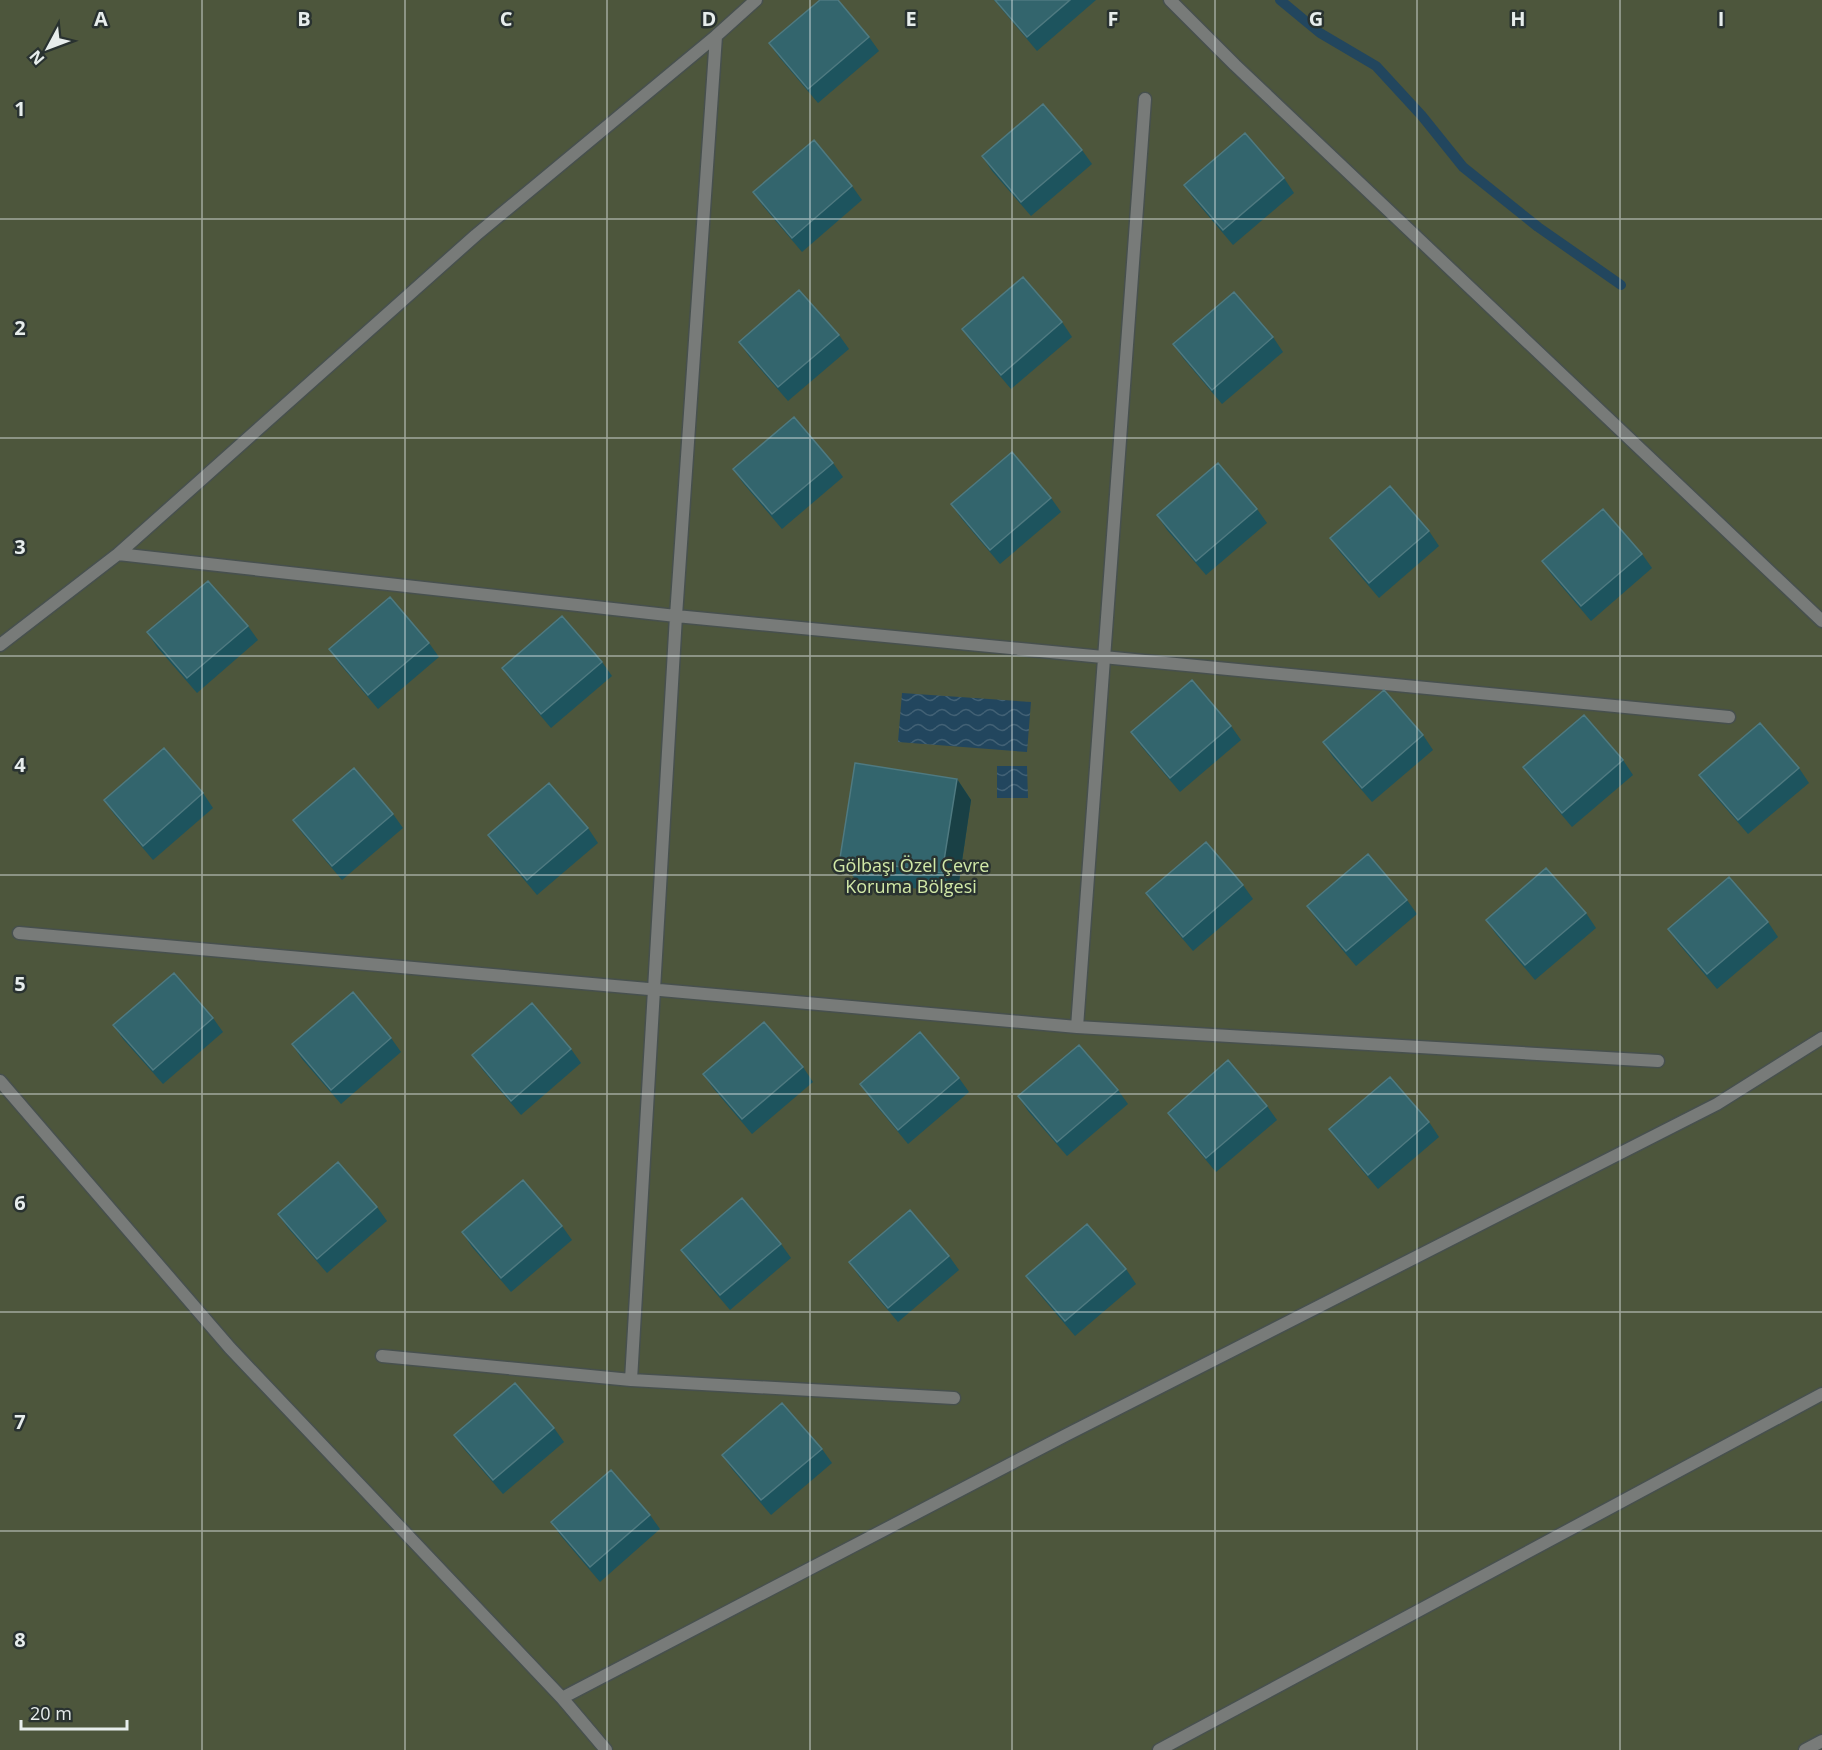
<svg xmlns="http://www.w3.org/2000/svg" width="1822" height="1750" font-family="'Open Sans',sans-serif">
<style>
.park{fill:#4d563c}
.water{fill:url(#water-waves)}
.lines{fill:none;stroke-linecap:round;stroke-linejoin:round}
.stream{stroke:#22465e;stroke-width:10}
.service-casing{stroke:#47504e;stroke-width:15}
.minor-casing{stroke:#47504e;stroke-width:15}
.service{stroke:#787b79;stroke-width:12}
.minor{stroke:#787b79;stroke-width:12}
.wall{fill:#1d545e}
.shaded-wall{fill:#194045}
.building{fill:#33656d;stroke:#4f7a81;stroke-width:1.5}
.grid{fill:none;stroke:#e7edec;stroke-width:1.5;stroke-opacity:0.55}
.labels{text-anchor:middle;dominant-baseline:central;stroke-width:5;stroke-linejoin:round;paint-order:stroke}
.park-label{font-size:18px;fill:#d1e8a7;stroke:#293230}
.grid-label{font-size:20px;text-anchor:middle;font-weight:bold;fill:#e7edec;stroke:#293230;stroke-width:5;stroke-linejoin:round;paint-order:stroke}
</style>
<defs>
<pattern id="water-waves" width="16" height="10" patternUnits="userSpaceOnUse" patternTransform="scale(1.5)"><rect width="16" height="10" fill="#22465e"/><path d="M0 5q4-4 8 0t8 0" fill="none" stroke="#426175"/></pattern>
</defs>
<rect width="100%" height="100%" fill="#293230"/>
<path class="park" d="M0 0H1822V1750H0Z"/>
<path class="water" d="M902 693 1031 702 1027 752 898 742Z
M997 766H1027L1028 798H997Z"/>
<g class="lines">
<path class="stream" d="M1280 0 1320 33 1376 66 1422 116 1463 167 1538 227 1621 285"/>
<defs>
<path id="service" d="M1159 1750 1822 1394
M1805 1750 1822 1741"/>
<path id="minor" d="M1170 0 1235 65 1822 621
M118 554 676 616 1729 717
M0 645 118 554 476 235 716 36 756 0
M19 933 1077 1027 1658 1061
M1077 1027 1145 99
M0 1081 230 1348 562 1698 606 1750
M382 1356 631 1380 954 1398
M631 1380 676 616 716 36
M562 1698 1066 1435 1717 1104 1822 1038"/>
</defs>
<use href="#service" class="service-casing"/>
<use href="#minor" class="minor-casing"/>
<use href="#service" class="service"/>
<use href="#minor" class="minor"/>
</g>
<path class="wall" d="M994 0H1096L1037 51Z
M869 37 879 51 818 103 779 57 769 43Z
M1082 150 1092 164 1031 216 992 171 982 156Z
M1284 178 1294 193 1233 245 1194 199 1184 185Z
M852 186 862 200 802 252 763 206 753 192Z
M1062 322 1072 337 1011 389 972 343 962 329Z
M839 335 849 349 788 401 749 356 739 342Z
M1273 337 1283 352 1222 404 1183 358 1173 344Z
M833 463 843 477 782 529 743 483 733 469Z
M1051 498 1061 512 1000 564 961 518 951 504Z
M1257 509 1267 523 1206 575 1167 530 1157 515Z
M1429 531 1439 546 1379 598 1340 552 1330 538Z
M1642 554 1652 568 1591 621 1552 575 1542 561Z
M248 626 258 640 197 693 157 647 147 632Z
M429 643 439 657 378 709 339 663 329 649Z
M602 662 612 676 551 728 512 682 502 668Z
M1231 726 1241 740 1180 792 1141 746 1131 732Z
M1423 735 1433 750 1372 802 1333 757 1323 742Z
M1623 760 1633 775 1572 827 1533 781 1523 767Z
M1799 768 1809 783 1748 834 1709 789 1699 775Z
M957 779 971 800 957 895 855 879 840 858Z
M203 793 213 808 153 860 114 814 104 800Z
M393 814 403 828 342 880 303 834 293 820Z
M588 828 598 843 537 895 498 849 488 835Z
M1243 885 1253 899 1193 951 1156 908 1146 893Z
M1407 900 1417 914 1356 966 1317 920 1307 906Z
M1586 913 1596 928 1535 980 1496 934 1486 920Z
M1768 922 1778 937 1717 989 1678 943 1668 929Z
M213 1018 223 1032 163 1084 123 1039 113 1025Z
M391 1038 401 1052 341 1104 302 1059 292 1044Z
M571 1049 581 1063 521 1115 482 1069 472 1055Z
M803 1067 813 1082 752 1134 713 1088 703 1074Z
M959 1078 969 1092 908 1144 870 1098 860 1084Z
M1118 1090 1128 1104 1067 1156 1028 1111 1018 1096Z
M1267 1106 1277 1120 1216 1172 1178 1127 1168 1113Z
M1429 1122 1439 1137 1378 1189 1339 1143 1329 1129Z
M377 1207 387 1221 327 1273 288 1228 278 1214Z
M562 1226 572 1240 511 1292 472 1247 462 1232Z
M781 1244 791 1258 730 1310 691 1264 681 1250Z
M949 1256 959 1270 898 1322 859 1276 849 1262Z
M1126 1269 1136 1284 1075 1336 1036 1290 1026 1276Z
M554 1428 564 1442 503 1494 464 1449 454 1435Z
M822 1449 832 1463 771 1515 732 1469 722 1455Z
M650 1515 660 1529 600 1582 561 1536 551 1522Z"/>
<path class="shaded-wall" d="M957 779 971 800 957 895 942 873Z"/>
<path class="building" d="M820 0H838L869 37 808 89 769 43Z
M995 0H1070L1027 37Z
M1043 104 1082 150 1021 202 982 156Z
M1245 133 1284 178 1223 230 1184 185Z
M814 140 852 186 792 238 753 192Z
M1023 277 1062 322 1001 375 962 329Z
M799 290 839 335 778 387 739 342Z
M1234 292 1273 337 1212 390 1173 344Z
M794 417 833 463 772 514 733 469Z
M1012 452 1051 498 990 550 951 504Z
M1218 463 1257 509 1196 561 1157 515Z
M1390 486 1429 531 1369 583 1330 538Z
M1603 509 1642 554 1581 606 1542 561Z
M208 581 248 626 187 678 147 632Z
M390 597 429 643 368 695 329 649Z
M562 616 602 662 541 714 502 668Z
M1192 680 1231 726 1170 778 1131 732Z
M1384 690 1423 735 1362 788 1323 742Z
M1584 715 1623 760 1562 813 1523 767Z
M1760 723 1799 768 1738 820 1699 775Z
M164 748 203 793 143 846 104 800Z
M855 763 957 779 942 873 840 858Z
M354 768 393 814 332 866 293 820Z
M549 783 588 828 527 880 488 835Z
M1206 842 1243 885 1183 937 1146 893Z
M1368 854 1407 900 1346 951 1307 906Z
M1546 868 1586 913 1525 965 1486 920Z
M1729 877 1768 922 1707 974 1668 929Z
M174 973 213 1018 153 1070 113 1025Z
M353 992 391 1038 331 1090 292 1044Z
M532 1003 571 1049 511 1101 472 1055Z
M764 1022 803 1067 742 1119 703 1074Z
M920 1032 959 1078 898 1130 860 1084Z
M1079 1045 1118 1090 1057 1142 1018 1096Z
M1228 1060 1267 1106 1206 1158 1168 1113Z
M1390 1077 1429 1122 1368 1175 1329 1129Z
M338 1162 377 1207 317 1259 278 1214Z
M523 1180 562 1226 501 1278 462 1232Z
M742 1198 781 1244 720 1295 681 1250Z
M910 1210 949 1256 888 1308 849 1262Z
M1087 1224 1126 1269 1065 1321 1026 1276Z
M515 1383 554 1428 493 1480 454 1435Z
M782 1403 822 1449 761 1500 722 1455Z
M611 1470 650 1515 590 1567 551 1522Z"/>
<path class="grid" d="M202 0V1750M405 0V1750M607 0V1750M810 0V1750M1012 0V1750M1215 0V1750M1417 0V1750M1620 0V1750M0 219H1822M0 438H1822M0 656H1822M0 875H1822M0 1094H1822M0 1312H1822M0 1531H1822"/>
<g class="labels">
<g class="park-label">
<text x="911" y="865">Gölbaşı Özel Çevre<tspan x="911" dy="21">Koruma Bölgesi</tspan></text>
</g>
</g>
<g class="grid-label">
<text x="101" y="26">A</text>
<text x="304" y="26">B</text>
<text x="506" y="26">C</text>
<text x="709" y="26">D</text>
<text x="911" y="26">E</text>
<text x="1113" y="26">F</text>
<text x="1316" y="26">G</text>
<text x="1518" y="26">H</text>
<text x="1721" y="26">I</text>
<text x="20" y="116">1</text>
<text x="20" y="335">2</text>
<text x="20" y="554">3</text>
<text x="20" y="772">4</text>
<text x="20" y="991">5</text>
<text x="20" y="1210">6</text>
<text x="20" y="1429">7</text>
<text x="20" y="1647">8</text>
</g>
<g transform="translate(48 48) rotate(229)" stroke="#293230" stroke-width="4.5" paint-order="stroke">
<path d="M0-4.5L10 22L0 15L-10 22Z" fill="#e7edec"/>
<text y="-9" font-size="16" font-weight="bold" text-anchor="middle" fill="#e7edec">N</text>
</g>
<path d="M21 1720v9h106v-9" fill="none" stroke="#e7edec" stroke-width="3"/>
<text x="30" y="1720" font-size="18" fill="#e7edec" stroke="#293230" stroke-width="4.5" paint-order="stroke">20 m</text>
</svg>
